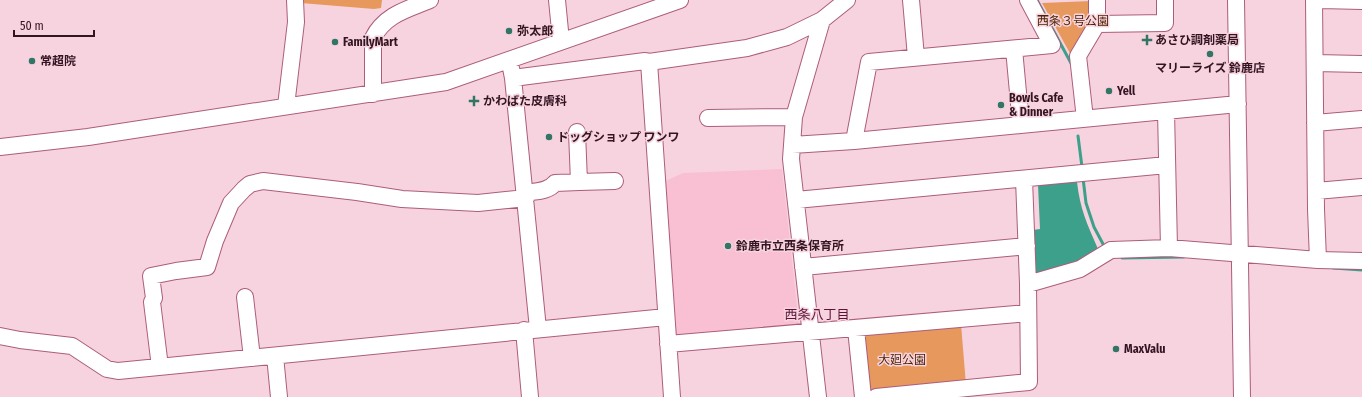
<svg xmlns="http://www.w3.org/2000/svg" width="1362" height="397" font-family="'Fira Sans Condensed','Noto Sans JP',sans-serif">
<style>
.built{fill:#f9bfd3}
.green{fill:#e7985d}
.water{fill:#3da08a}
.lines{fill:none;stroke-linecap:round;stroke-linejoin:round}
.stream{stroke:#3da08a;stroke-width:3}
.minor-casing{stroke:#ac5d7c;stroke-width:18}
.minor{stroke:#fff;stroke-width:16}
.poi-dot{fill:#327565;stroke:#f7d3df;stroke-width:1.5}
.labels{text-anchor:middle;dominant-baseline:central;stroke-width:3;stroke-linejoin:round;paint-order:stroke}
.park-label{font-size:12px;fill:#4c2400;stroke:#f7d3df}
.poi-label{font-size:12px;font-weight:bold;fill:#341421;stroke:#f7d3df;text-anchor:start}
.neighbourhood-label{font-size:13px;fill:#5d1537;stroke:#f7d3df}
</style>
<rect width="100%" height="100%" fill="#f7d3df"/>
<path class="built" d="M782 169 799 324 795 329 675 340 661 183 683 173Z"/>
<path class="green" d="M301 0H382L381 8 374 9 301 3Z
M1091 1 1092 27 1071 55 1042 3Z
M961 324 966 385 870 394 864 331Z"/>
<path class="water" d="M1077 182C1080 209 1087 224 1098 249L1074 263 1037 273 1035 271 1033 230 1040 229 1038 185Z"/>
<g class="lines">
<path class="stream" d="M1037 0 1072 65
M1078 136 1082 167
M1083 178 1086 203 1094 227 1103 244
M1122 258 1184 257
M1333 268 1362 270"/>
<defs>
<path id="minor" d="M557 0 561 41
M911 0 916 57
M1097 0V24L1165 23V0
M1236 0 1242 397
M1314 0 1316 209 1318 260
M1321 0 1362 1
M1014 49 1021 125
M649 62 672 397
M1315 63 1362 64
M511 68 513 78 538 329
M513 78 645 61 649 62 747 48 787 37 822 20 847 0
M373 94V38C385 14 409 9 430 0
M286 106 296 22 295 0
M1166 111 1169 248
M708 118 794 117
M1085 119 1078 56 1097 24
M1315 123 1362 119
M854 141 869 62 1052 45 1028 0
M792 145 854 141 1238 104
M0 147 88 137 446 82 680 0
M579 182 615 181
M1316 191 1362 187
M525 193C535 191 548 192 555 183L579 182 577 132
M796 200 1167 165
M803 267 1027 246
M1028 284 1080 269 1111 250 1169 248 1318 260 1362 261
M245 297 252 358
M856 329 863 397
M524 330 530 397
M0 336 20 340 72 346 107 369 118 371 666 317
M668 344 1028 313
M275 356 279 397
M160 367 152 302 154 298 151 276 176 271 207 267 215 241 231 203 244 189 250 184 263 181 357 192 402 199 478 203 526 198
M818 397 791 159 794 117 822 20
M876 397 1029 382 1028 284 1024 179"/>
</defs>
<use href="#minor" class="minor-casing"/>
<use href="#minor" class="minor"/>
</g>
<g class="poi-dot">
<circle cx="509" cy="31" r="4"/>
<path d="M1145 34h4v4h4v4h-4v4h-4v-4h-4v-4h4z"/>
<circle cx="335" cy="42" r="4"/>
<circle cx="1210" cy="54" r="4"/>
<circle cx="32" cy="61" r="4"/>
<circle cx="1109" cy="91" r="4"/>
<path d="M472 95h4v4h4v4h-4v4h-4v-4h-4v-4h4z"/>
<circle cx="1001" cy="105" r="4"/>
<circle cx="549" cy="137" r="4"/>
<circle cx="728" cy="246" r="4"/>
<circle cx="1116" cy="349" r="4"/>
</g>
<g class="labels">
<g class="park-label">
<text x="1073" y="21">西条３号公園</text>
<text x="902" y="360">大廻公園</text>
</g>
<g class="poi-label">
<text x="517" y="31">弥太郎</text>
<text x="1155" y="40">あさひ調剤薬局</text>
<text x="343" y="42">FamilyMart</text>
<text x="40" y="61">常超院</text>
<text x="1210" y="68" text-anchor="middle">マリーライズ 鈴鹿店</text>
<text x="1117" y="91">Yell</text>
<text x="1009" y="98">Bowls Cafe<tspan x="1009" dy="14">&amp; Dinner</tspan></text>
<text x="483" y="101">かわばた皮膚科</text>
<text x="557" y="137">ドッグショップ ワンワ</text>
<text x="736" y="246">鈴鹿市立西条保育所</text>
<text x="1124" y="349">MaxValu</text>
</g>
<g class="neighbourhood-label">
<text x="817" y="314">西条八丁目</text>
</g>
</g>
<path d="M14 30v6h80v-6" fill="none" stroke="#341421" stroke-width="2"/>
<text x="20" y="30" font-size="12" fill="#341421" stroke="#f7d3df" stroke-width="3" paint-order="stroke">50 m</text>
</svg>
